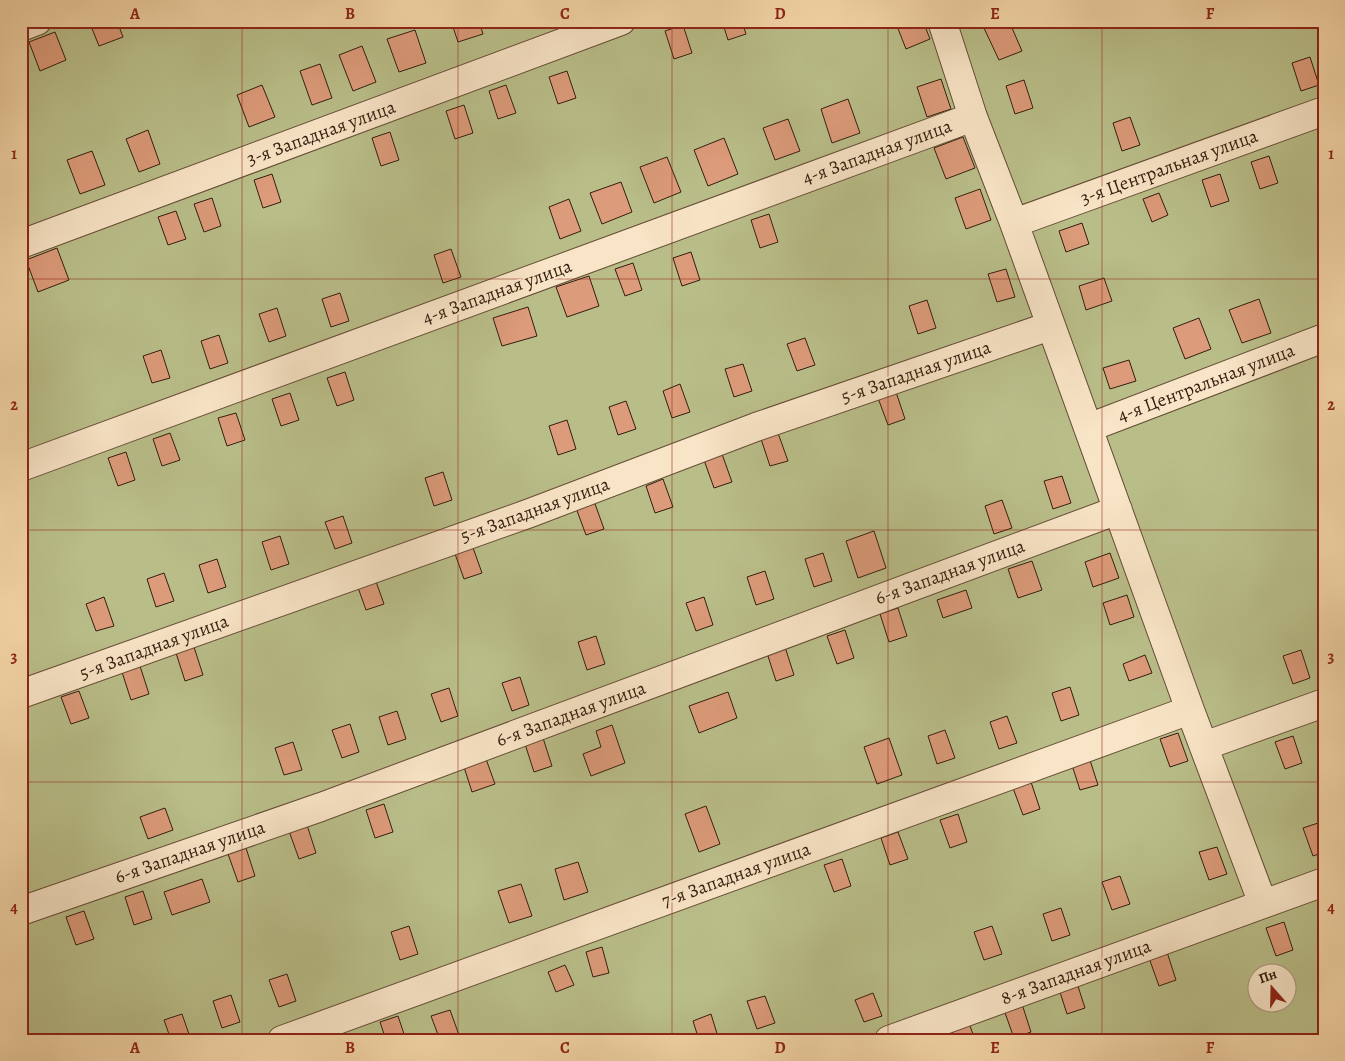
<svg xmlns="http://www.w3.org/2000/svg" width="1345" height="1061" font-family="Alegreya,serif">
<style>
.green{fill:#b9be89;stroke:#766e4c;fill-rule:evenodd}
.building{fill:#dc9b7a;stroke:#341d0f}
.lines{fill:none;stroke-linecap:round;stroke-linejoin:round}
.minor-casing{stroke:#644b35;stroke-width:30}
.minor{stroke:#f8e4c6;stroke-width:28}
.grid{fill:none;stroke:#8f2418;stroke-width:1;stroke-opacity:0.55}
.labels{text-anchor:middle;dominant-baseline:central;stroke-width:4;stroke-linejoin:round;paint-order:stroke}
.street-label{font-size:19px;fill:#341d0f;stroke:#f8e4c6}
.neatline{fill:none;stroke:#8f2418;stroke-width:2}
.grid-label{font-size:16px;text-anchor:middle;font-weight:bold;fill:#8f2418}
</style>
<rect width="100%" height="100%" fill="#f4d5a7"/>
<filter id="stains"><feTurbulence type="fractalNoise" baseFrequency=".004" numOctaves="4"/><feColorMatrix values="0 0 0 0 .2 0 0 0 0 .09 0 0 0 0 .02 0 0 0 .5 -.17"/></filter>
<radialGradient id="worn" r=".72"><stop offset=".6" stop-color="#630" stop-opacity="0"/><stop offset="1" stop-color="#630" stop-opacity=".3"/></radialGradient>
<path class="green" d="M21 21H1324V1040H21ZM1258 974H1288V1004H1258Z"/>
<path class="building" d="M89 21H117L123 37 99 46Z
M156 21H176L158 27Z
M451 21H479L483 34 458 42Z
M722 21H742L746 34 728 40Z
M895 21H923L930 39 906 49Z
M994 21H1009L1022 51 999 60 983 26Z
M683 25 692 53 674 59 665 31Z
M415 30 426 63 399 72 387 39Z
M55 32 66 60 40 71 29 42Z
M362 46 376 82 353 91 339 55Z
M1310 57 1319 85 1301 91 1292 63Z
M320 64 332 98 312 105 300 71Z
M567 71 576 98 558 104 549 77Z
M941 79 951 109 927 117 917 87Z
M1024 80 1033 108 1015 114 1006 86Z
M262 85 275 117 249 127 237 95Z
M506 85 516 113 498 119 489 91Z
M848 99 860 133 832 143 821 109Z
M464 105 473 133 455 139 446 111Z
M1130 117 1140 145 1122 151 1113 123Z
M788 119 800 151 775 160 763 128Z
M148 130 160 164 139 172 126 139Z
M390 132 399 160 381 166 372 138Z
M963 137 975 168 946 179 934 148Z
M724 138 738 174 708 186 694 150Z
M92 151 105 185 80 194 67 160Z
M1269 156 1278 183 1260 189 1251 162Z
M667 157 681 192 654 203 640 167Z
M272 174 281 202 263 208 254 180Z
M1220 174 1229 201 1211 207 1202 180Z
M621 182 632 212 602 224 590 193Z
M980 189 991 220 966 229 955 198Z
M1159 193 1168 215 1152 222 1143 199Z
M212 198 221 226 204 232 194 204Z
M569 199 581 231 560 239 549 207Z
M176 211 186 239 168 245 158 217Z
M769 214 778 242 760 248 751 220Z
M1082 223 1089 244 1066 252 1059 231Z
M57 248 69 280 38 292 26 260Z
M451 249 461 277 443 283 434 255Z
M691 252 700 280 682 286 673 258Z
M633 263 642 290 625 296 615 269Z
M1006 269 1015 297 997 302 988 274Z
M589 276 599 306 567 317 556 287Z
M1104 278 1112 301 1086 310 1079 286Z
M340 293 349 321 331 327 322 299Z
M1259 299 1271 333 1242 343 1229 310Z
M927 300 936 328 918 334 909 306Z
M528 307 537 336 502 346 493 318Z
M277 308 286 336 269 342 259 314Z
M1199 318 1211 349 1185 359 1173 328Z
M219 335 228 363 210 369 201 341Z
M805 338 815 365 797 371 787 344Z
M161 350 170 378 152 383 143 356Z
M1129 360 1136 381 1110 389 1103 368Z
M743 364 752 391 734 397 725 369Z
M345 372 354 400 337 406 327 378Z
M680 384 690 412 672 418 663 391Z
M896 392 905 419 888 425 878 398Z
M290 393 299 420 281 426 272 399Z
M626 401 636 429 618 435 609 407Z
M236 413 245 440 227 446 218 418Z
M567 420 576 449 558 455 549 426Z
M170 433 180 460 162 466 153 439Z
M778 433 788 461 770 466 761 439Z
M126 452 135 480 118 486 108 458Z
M722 454 732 482 714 488 704 460Z
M443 472 452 500 434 506 425 478Z
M1062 476 1071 503 1053 509 1044 481Z
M663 479 673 507 655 513 646 486Z
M1002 500 1012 528 994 534 985 506Z
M594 501 604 529 586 535 576 508Z
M343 516 352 543 335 549 325 522Z
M874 531 886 568 858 578 846 541Z
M280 536 289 564 271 570 262 542Z
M472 545 482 573 464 579 454 551Z
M823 553 832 581 814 587 805 559Z
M1110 553 1119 578 1093 587 1085 562Z
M217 559 226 587 208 593 199 565Z
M1032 561 1042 590 1018 598 1008 569Z
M765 571 774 599 756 605 747 577Z
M164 573 174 601 156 607 147 579Z
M374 576 384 604 366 610 356 582Z
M966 590 972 608 943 618 937 600Z
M1127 595 1134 617 1110 625 1103 603Z
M104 597 114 626 96 631 86 604Z
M704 597 713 625 696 631 686 603Z
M898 608 907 636 889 642 880 614Z
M845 630 854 658 837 664 827 636Z
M596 636 605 664 587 670 578 642Z
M194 647 203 675 185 681 176 653Z
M785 647 794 675 776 681 767 653Z
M1301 650 1310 678 1293 684 1283 656Z
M1145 655 1152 673 1129 681 1123 664Z
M140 666 149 694 131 700 122 672Z
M520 677 529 705 512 711 502 683Z
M1070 687 1079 715 1061 721 1052 693Z
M449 688 458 716 441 722 431 694Z
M79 691 89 718 71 724 61 697Z
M728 692 737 718 699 733 689 706Z
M397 711 406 739 388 745 379 717Z
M1007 716 1017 743 999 749 990 722Z
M350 724 359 752 342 758 332 730Z
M612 725 625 763 591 776 583 754 601 747 596 731Z
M945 730 955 758 937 764 928 736Z
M1178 733 1188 761 1170 767 1160 739Z
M1293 736 1302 763 1285 769 1275 742Z
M543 738 552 766 534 772 525 744Z
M889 738 902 775 877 784 864 747Z
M293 742 302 770 284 775 275 748Z
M21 743 26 756 21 758Z
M1089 757 1098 785 1080 790 1071 762Z
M486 759 495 784 472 792 464 767Z
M1031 782 1040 809 1023 815 1013 788Z
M384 804 393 832 375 838 366 810Z
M706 806 720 844 699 852 685 814Z
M165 808 173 830 148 839 140 817Z
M958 814 967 842 950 848 940 820Z
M1321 822 1324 830V852L1313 856 1303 828Z
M307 825 316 853 299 859 289 831Z
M898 832 908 859 890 865 881 838Z
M1217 847 1227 874 1209 880 1199 852Z
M246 848 255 876 238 882 228 854Z
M842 859 851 886 834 892 824 865Z
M578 862 588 892 564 900 555 869Z
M1120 876 1130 904 1112 910 1102 882Z
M202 879 210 902 172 915 164 892Z
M521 884 532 916 509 923 498 891Z
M143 891 152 919 134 925 125 897Z
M1061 908 1070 935 1052 941 1043 914Z
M84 911 94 939 76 945 66 917Z
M1284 922 1293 950 1276 956 1266 928Z
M409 926 418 954 400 960 391 932Z
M992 926 1002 954 984 960 974 932Z
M602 947 609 973 593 977 586 952Z
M1167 952 1176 980 1159 986 1149 958Z
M565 965 574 985 556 992 548 972Z
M287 974 296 1001 279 1007 269 980Z
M1076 980 1085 1008 1067 1014 1058 986Z
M873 993 882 1016 864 1022 855 1000Z
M231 995 240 1022 222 1028 213 1001Z
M765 996 775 1023 757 1029 747 1001Z
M1022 1004 1031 1032 1014 1038 1004 1010Z
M450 1010 459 1035 445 1040H440L431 1016Z
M182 1014 191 1040H171L164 1020Z
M711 1014 719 1040H699L693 1021Z
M398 1016 406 1040H386L380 1022Z
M969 1023 975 1040H955L951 1029Z
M125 1035 126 1040H111Z"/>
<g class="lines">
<defs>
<path id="minor" d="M942 21 973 117 1014 223 1190 710 1263 904
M21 27 37 21
M1014 223 1324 111
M21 244 621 21
M1088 428 1324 338
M21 467 973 117
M21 694 530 513 756 427 1050 326
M1204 746 1324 703
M21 911 321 807 1118 510
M282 1040 1190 710
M889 1040 1324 882"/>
</defs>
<use href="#minor" class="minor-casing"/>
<use href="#minor" class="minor"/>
</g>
<path class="grid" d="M242 21V1040M458 21V1040M672 21V1040M888 21V1040M1102 21V1040M21 279H1324M21 530H1324M21 782H1324"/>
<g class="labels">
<g class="street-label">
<text transform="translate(321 133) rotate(-20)">3-я Западная улица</text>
<text transform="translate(877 152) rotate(-20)">4-я Западная улица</text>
<text transform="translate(1169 167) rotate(-20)">3-я Центральная улица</text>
<text transform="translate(497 292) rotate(-20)">4-я Западная улица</text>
<text transform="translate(916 372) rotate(-19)">5-я Западная улица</text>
<text transform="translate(1206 383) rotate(-21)">4-я Центральная улица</text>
<text transform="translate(535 510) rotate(-20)">5-я Западная улица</text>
<text transform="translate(950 572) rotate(-20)">6-я Западная улица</text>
<text transform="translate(154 647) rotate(-20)">5-я Западная улица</text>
<text transform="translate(571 714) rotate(-20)">6-я Западная улица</text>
<text transform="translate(190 852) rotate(-19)">6-я Западная улица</text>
<text transform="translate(736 875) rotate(-20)">7-я Западная улица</text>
<text transform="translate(1076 972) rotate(-20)">8-я Западная улица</text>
</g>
</g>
<rect width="1345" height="1061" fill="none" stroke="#f4d5a7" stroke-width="55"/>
<g transform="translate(1272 988) rotate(340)"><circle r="24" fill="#f8e4c6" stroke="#aa947d"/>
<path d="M0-4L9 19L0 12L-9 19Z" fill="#8f2418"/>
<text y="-8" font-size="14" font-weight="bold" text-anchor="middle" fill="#341d0f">Пн</text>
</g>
<rect x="28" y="28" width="1290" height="1006" class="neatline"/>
<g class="grid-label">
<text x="135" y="19">A</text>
<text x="350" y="19">B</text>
<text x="565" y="19">C</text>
<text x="780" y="19">D</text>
<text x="995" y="19">E</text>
<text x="1210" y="19">F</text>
<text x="14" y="159">1</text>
<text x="1331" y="159">1</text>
<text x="14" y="410">2</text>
<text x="1331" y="410">2</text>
<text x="14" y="662">3</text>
<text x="1331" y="662">3</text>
<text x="14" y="913">4</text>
<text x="1331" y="913">4</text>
<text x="135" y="1053">A</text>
<text x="350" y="1053">B</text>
<text x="565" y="1053">C</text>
<text x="780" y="1053">D</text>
<text x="995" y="1053">E</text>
<text x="1210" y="1053">F</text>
</g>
<rect width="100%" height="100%" filter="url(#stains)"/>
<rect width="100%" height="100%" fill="url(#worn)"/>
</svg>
